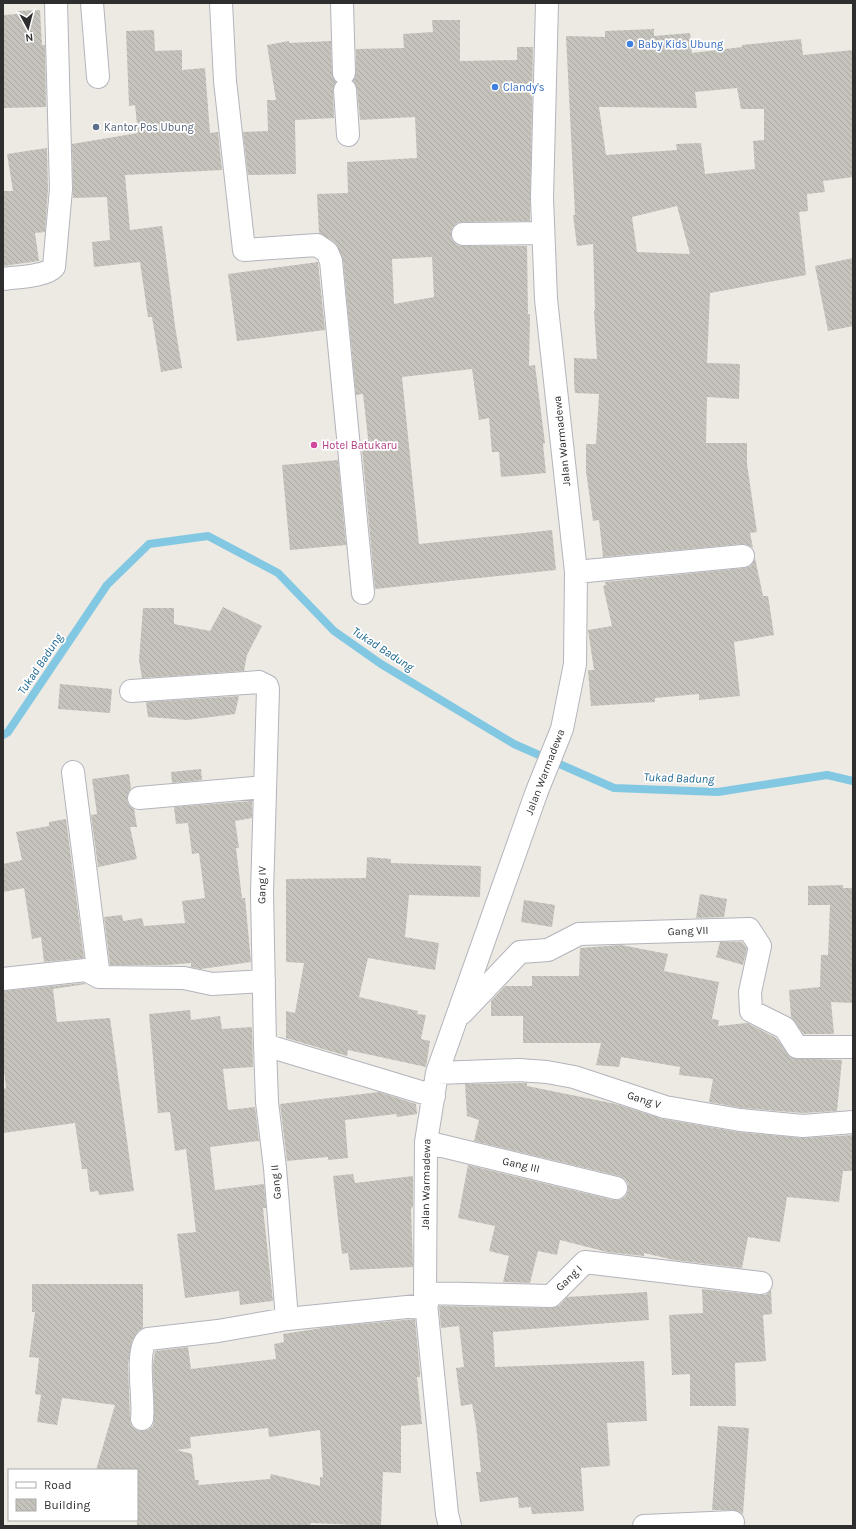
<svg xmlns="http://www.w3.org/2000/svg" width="856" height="1529" font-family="Karla,sans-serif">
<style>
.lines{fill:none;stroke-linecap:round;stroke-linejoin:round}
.stream{stroke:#83c8e2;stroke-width:8}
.building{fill:url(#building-back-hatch);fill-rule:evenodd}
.minor-casing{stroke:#b3b4bc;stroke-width:24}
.minor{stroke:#fff;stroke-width:22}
.shop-dot{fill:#3f7fe0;stroke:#fff;stroke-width:1.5}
.service-dot{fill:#5c6f8a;stroke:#fff;stroke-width:1.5}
.hotel-dot{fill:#d1479c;stroke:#fff;stroke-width:1.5}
.labels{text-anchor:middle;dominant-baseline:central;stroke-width:3.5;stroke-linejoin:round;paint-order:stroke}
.shop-label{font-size:11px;fill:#366cbe;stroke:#fff;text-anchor:start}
.service-label{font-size:11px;fill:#4e5e75;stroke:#fff;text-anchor:start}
.street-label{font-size:11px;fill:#2e2e2e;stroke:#fff}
.hotel-label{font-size:11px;fill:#b23c85;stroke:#fff;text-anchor:start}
.water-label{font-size:12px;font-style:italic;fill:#1e6992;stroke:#fff}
</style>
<defs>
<pattern id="building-back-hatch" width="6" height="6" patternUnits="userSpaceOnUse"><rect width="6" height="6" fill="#c6c3bd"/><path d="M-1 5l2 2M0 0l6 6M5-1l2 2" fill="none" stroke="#aaa8a3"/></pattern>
</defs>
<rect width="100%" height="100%" fill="#ede9e3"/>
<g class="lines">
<path class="stream" d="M3 735 8 732 107 585 149 544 208 536 278 573 334 631 381 664 514 744 614 788 718 792 827 775 853 781"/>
</g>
<path class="building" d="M40 10 42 45H45L46 107 3 108V15L17 14V11Z
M432 20H460V61L517 60V47H533L530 221 462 222 457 223 452 228 451 235 452 240 457 245 463 246H527L528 314H530L529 366 535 365 545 443 543 444 546 473 501 477 499 452H492L489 418 479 420 472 369 402 377 419 544 552 530 556 570 375 589 362 448 369 447 363 394 356 395 343 260 334 242 319 233 317 194 348 193 347 162 417 158 415 117 360 120 357 89 353 81 356 73V49L404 48 403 34 433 32ZM432 257 434 297 394 304 392 259Z
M654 29V36L690 33 692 53 742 47V45L801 39 803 55 853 50V177L823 181 825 192 807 194 808 211 799 212 806 275 710 293 707 363 740 364 739 399 707 397 706 443H747V464L757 532 750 533 753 548 748 545 742 544 603 557 599 520 593 521 586 471V444H596L599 394 575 393 574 381V358L597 359 594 310H595L593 244 577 246 573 215H575L566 36 605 37V31ZM737 88 741 109H764V140L753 141 755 169 705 174 701 143 676 144 677 150 606 155 599 107 697 108 695 92ZM677 206 690 254 637 252 632 217Z
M154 30 155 51 182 50V70L205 68 210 133 218 132 222 170 125 175 130 230 162 226 175 326 182 368 161 372 152 317H148L140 262 94 267 92 242 110 240 107 197 73 198 72 144 138 133 135 105 129 106 126 31Z
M289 41V43L331 41 332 73 336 82 333 91 334 118 295 120 296 174 248 175 243 132 268 131 267 100H276L267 45Z
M47 148 48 189 45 232 35 233 39 261 3 266V191H13L7 154Z
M853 258V326L828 331 815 266Z
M318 262 325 330 237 341 228 274Z
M338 460 346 545 290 550 282 465Z
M755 558 763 596H768L774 635 734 642 740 696 699 700V694L655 698V702L591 706 588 670H594L588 630 612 626 603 586 606 585 605 582 744 568 751 566Z
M223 607 262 626 247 655 244 671 142 678 139 660 143 608H174V624L210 631Z
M60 684 112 689 110 713 58 709Z
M239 696 235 714 187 720 148 717 146 702Z
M201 769 202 780 172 783 171 772Z
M129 774 131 788 128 793 127 799 129 805 134 809 137 827H130L137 859 98 867 91 815 97 814 92 779Z
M252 801V818L235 821 239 848H236L242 898H245L251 962 201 969 191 967V963L167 965H110L104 917 122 915 123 921 142 918 144 926 185 923 182 901 205 898 199 853 192 854 188 823 176 824 174 807Z
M66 819 84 958 44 962 41 937 32 939 24 888 3 892V864L22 860 16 832 49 826V822Z
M367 857 391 859V863L481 866 480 897 409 895 405 937 439 943 435 970 368 958 359 997 418 1011 417 1014 426 1015 421 1039 430 1041 426 1067 348 1050 347 1056 286 1038V1011L295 1013 304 963 286 962V879L366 878Z
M843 885V888H853V1003L831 1002 834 1034H804L791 1017 789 990 820 987 821 955H828L830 905H808V886Z
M700 894 727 899 724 917 696 918Z
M524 900 555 905 552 927 521 922Z
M720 942H742L747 948 743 965 716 957Z
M621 945 668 954 664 971 719 982 712 1019 719 1020 718 1026 747 1023 776 1038 791 1058 842 1060 837 1111 803 1113 742 1108 709 1102 713 1079 679 1075 680 1067 621 1057 619 1067 596 1065 601 1043H523V1016H491V1001L505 986H532V976H579L580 948Z
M83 983 86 984 53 989 57 1022 110 1018 134 1191 99 1195 98 1191 90 1192 87 1169H82L75 1123 3 1133V1089L6 1088 3 1062V991Z
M190 1010 191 1020 220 1016 222 1029 252 1027 253 1067 223 1069 228 1110 255 1107 259 1141 210 1147 215 1190 264 1184 266 1208H263L273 1301 240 1305 239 1291 185 1298 177 1234 196 1232 186 1149 175 1151 170 1112 158 1113 149 1014Z
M519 1083H527V1086L616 1104 663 1119 738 1132 802 1138 853 1135V1171H843L839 1202 787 1197 780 1242 748 1237 742 1268 674 1260 644 1253V1256L607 1252 560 1240 557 1255 538 1251 530 1283 503 1282 509 1256 489 1251 495 1226 458 1218 468 1165 613 1200H619L625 1197 628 1191V1184L625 1179 619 1176 474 1141 479 1120 467 1116 465 1084Z
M379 1092 416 1104 417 1114 397 1117 396 1114 345 1120 348 1158 328 1160V1157L287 1161 280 1104Z
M353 1174 355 1183 413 1176V1207L411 1208 413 1267 350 1270 348 1253 342 1254 333 1176Z
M32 1284H143V1328L138 1331 132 1341 128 1364 130 1419 131 1425 135 1429 141 1431 148 1430 153 1426 154 1420 153 1364 155 1351 188 1347 191 1369 276 1359 274 1344 284 1342 283 1334 328 1327 415 1319 420 1373V1377H417L422 1424 401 1426V1473L383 1472 381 1526 311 1523 310 1526H137V1470H96L115 1405 62 1398 57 1425 37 1422 41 1395 35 1394 39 1358 29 1357 35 1312H32ZM268 1428 269 1437 320 1430 323 1477H320V1486L271 1474 270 1479 198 1485 199 1480H195L192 1454 177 1450 191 1448 190 1437Z
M702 1289 760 1295H766L771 1290 772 1314 763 1315 766 1361 735 1363 736 1406H690V1374L672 1375 669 1315 703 1313Z
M647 1292 649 1320 493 1332 495 1367 644 1361 647 1421 607 1423 610 1466 581 1468 584 1511 532 1514 531 1507 519 1508 518 1497 480 1502 476 1472H481L476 1426 472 1404 461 1406 456 1368 464 1367 459 1326 441 1328 439 1306 551 1308 560 1305 567 1297Z
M718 1426 749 1428 743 1514 733 1510H712Z"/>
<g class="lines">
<defs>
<path id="minor" d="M92 3 98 77
M221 3 225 81 244 250 317 245 327 252 331 261 363 593
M342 3 344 73
M345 90 348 135
M463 234 543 233
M3 279C16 277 45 277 54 267L61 189 56 3
M576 572 743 556
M131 691 259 682 267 686 268 689 262 893 265 1045 267 1102 275 1168 287 1319
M73 772 99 977
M139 798 265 787
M3 979 86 970 99 977 184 978 212 984 264 981
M462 1013 520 952 548 950 579 934 749 929 760 946 750 992 751 1011 785 1028 797 1047H853
M265 1045 434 1096
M437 1073 519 1070 547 1072 574 1077 665 1107 740 1120 803 1126 853 1122
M426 1142 616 1188
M425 1293 551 1296 585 1262 761 1283
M142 1419C145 1403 134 1347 148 1339L218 1331 287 1319 427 1305
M450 1526 447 1514 425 1293 426 1142 437 1073 537 791 562 729 575 664 576 572 546 299 542 198 547 3
M644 1526 733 1522"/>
</defs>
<use href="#minor" class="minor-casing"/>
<use href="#minor" class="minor"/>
</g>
<g class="shop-dot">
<circle cx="630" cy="44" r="4"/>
<circle cx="495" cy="87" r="4"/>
</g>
<circle class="service-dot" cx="96" cy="127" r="4"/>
<circle class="hotel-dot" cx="314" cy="445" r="4"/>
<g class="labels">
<g class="shop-label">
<text x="638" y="44">Baby Kids Ubung</text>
<text x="503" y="87">Clandy's</text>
</g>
<g class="service-label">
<text x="104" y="127">Kantor Pos Ubung</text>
</g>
<g class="street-label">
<text transform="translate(562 441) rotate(-96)">Jalan Warmadewa</text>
<text transform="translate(545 772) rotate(-69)">Jalan Warmadewa</text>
<text transform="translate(262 885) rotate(-89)">Gang IV</text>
<text transform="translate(688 931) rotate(-2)">Gang VII</text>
<text transform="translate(644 1100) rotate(18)">Gang V</text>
<text transform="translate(521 1165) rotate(13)">Gang III</text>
<text transform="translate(276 1182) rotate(-95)">Gang II</text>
<text transform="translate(426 1184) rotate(-89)">Jalan Warmadewa</text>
<text transform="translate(569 1278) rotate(-45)">Gang I</text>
</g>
<g class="hotel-label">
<text x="322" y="445">Hotel Batukaru</text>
</g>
<g class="water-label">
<text transform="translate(383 649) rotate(33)">Tukad Badung</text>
<text transform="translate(40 664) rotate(-56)">Tukad Badung</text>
<text transform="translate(679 778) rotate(2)">Tukad Badung</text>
</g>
</g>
<rect width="856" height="1529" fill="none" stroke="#2e2e2e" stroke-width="8"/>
<rect x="8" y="1469" width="130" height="52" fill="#ffffff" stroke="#ababab"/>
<rect x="16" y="1482" width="20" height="6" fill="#ffffff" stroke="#ababab"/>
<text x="44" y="1489" font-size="12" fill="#2e2e2e">Road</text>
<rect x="16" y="1499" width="20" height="12" fill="url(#building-back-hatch)" stroke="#ababab"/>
<text x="44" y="1509" font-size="12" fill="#2e2e2e">Building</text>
<g transform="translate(28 28) rotate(173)" stroke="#ffffff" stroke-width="3" paint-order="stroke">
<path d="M0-3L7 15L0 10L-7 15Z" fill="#2e2e2e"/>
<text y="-6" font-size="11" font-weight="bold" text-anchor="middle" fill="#2e2e2e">N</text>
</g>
</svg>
